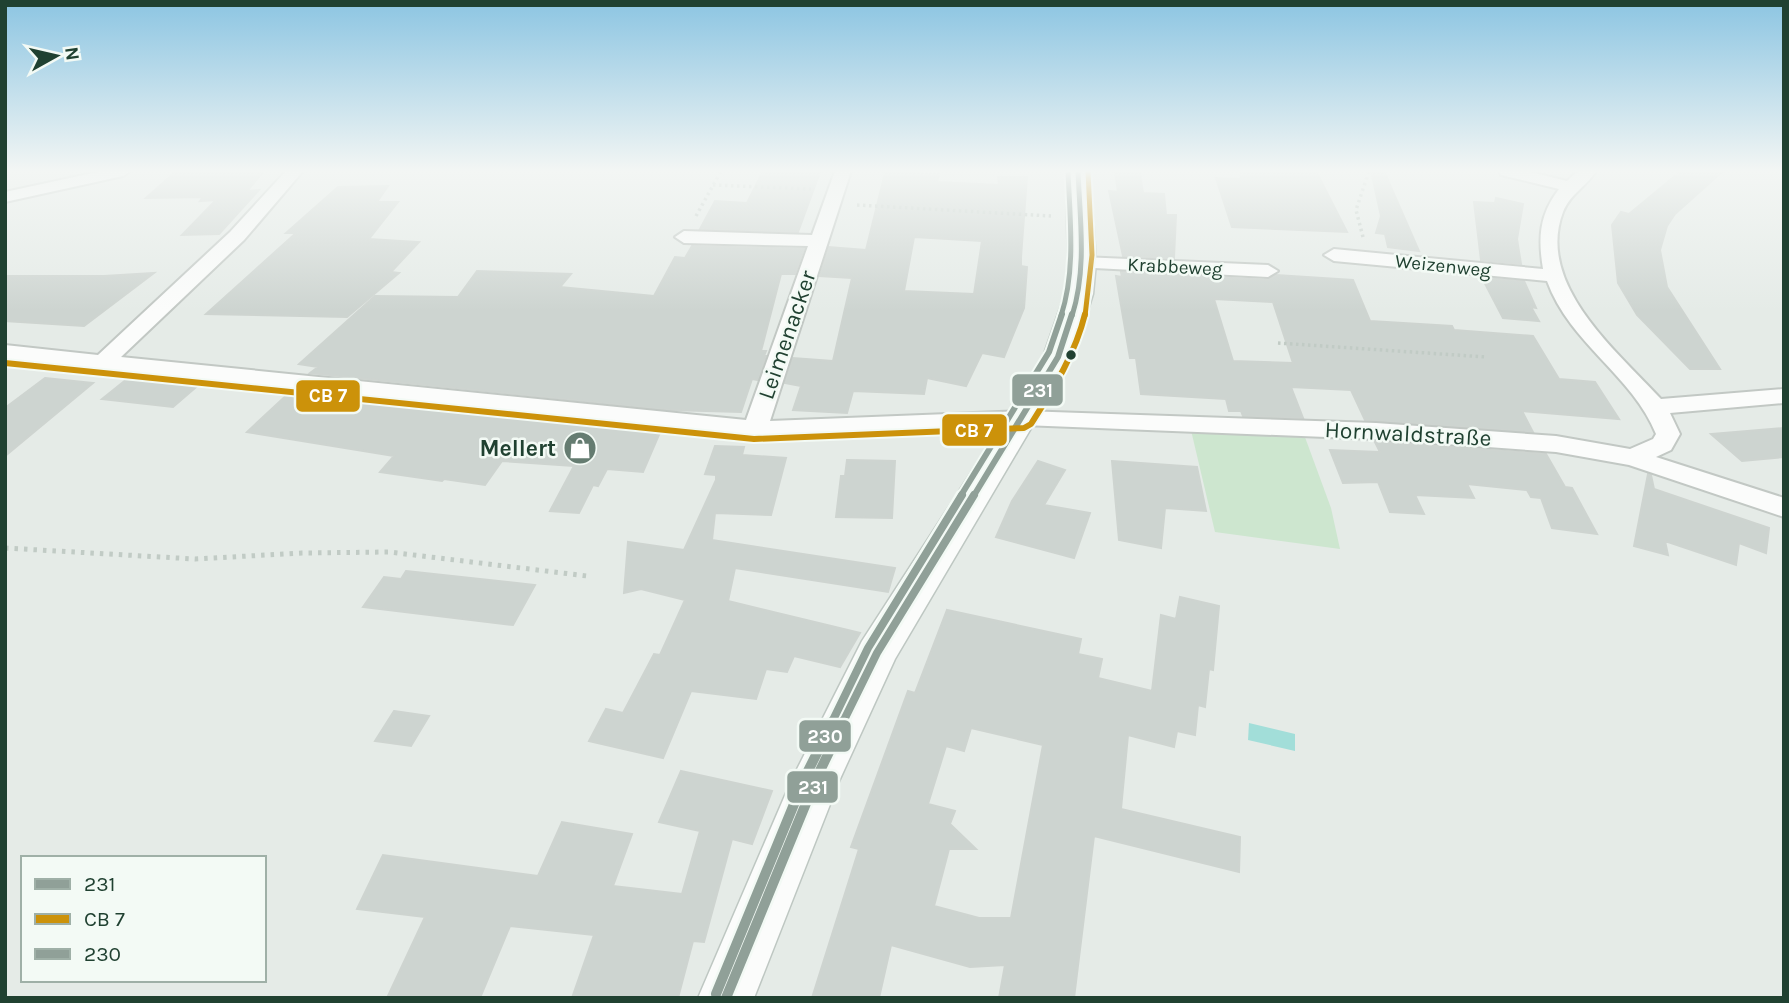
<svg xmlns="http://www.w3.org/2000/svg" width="1789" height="1003" font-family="Karla,sans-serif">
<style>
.green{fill:#cde6cf}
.water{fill:#a2ded9}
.building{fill:#cdd4d0;stroke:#ced4d0;stroke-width:2;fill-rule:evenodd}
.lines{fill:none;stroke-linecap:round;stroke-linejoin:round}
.street-casing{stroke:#c2c8c4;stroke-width:4}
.secondary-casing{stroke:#bec7c2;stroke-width:3}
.path-far1{stroke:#c1cbc5;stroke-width:3.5;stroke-dasharray:2.5 3.5;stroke-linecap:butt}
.path{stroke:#c1cbc5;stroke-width:5;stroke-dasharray:3.5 6;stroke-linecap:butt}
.street{fill:#fbfcfb;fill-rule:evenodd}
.secondary{fill:#fbfcfb;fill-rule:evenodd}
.bus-1-far3-casing{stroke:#f3faf5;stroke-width:9}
.bus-1-far2-casing{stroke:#f3faf5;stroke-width:10}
.bus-1-far1-casing{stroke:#f3faf5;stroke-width:13}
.bus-1-casing{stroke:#f3faf5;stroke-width:15}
.bus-2-far1-casing{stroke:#f3faf5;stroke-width:9}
.bus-2-casing{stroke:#f3faf5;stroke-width:10}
.bus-3-far3-casing{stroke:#f3faf5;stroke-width:9}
.bus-3-far2-casing{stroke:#f3faf5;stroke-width:10}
.bus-3-far1-casing{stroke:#f3faf5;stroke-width:13}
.bus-3-casing{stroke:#f3faf5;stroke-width:15}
.bus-1-far3{stroke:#90a098;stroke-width:5}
.bus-1-far2{stroke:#90a098;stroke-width:6}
.bus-1-far1{stroke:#90a098;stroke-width:8}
.bus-1{stroke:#90a098;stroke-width:10}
.bus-2-far1{stroke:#cc920a;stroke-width:5}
.bus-2{stroke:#cc920a;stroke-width:6}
.bus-3-far3{stroke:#90a098;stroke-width:5}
.bus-3-far2{stroke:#90a098;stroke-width:6}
.bus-3-far1{stroke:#90a098;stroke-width:8}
.bus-3{stroke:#90a098;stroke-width:10}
.bus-dot{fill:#204131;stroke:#f3faf5;stroke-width:2.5}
.labels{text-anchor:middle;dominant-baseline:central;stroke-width:5;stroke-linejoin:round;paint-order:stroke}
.far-street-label{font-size:19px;fill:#204131;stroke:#f3faf5}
.street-label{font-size:23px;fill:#204131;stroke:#f3faf5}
.poi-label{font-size:23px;font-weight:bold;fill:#204131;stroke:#f3faf5;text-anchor:end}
.line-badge{stroke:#f3faf5;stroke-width:2.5}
.badge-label{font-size:19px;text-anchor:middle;font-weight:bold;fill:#fff}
</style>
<rect width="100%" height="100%" fill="#e5ebe7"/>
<path class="green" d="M1190 426 1302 429 1331 508 1340 549 1215 532Z"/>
<path class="water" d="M1249 723 1295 734V751L1248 740Z"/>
<path class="building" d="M226 171H264L247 191 259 190 219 234 182 235 216 200 200 201 203 197 146 198 174 173Z
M763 171 820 172 798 232 700 229 715 201 747 203Z
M1241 171H1316L1347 232 1232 227 1216 178 1241 179Z
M1371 171H1384L1419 251 1388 247 1385 234 1376 233 1381 216Z
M1681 171H1723L1675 214 1667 226 1660 250 1667 287 1720 369H1690L1637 315 1618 283 1612 225 1621 212 1629 214Z
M1115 172 1140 173 1143 193 1164 194 1166 215H1176L1174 258 1123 256 1109 191 1118 192Z
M885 173 939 174 937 182 999 185 998 177H1027L1021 257V266L1027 267 1024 308 1004 357 982 353 966 386 927 378 924 394 853 391 847 413 793 410 801 386 785 383 793 358 833 361 852 278 820 276 829 247 866 250ZM914 237 982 241 974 294 904 291Z
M388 186 377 202H398L369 239 419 242 391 272 399 273 347 317 206 314 296 233H286L338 187Z
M1496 198 1523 204 1517 239 1521 264 1481 260 1474 202 1495 203Z
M692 246 804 249 795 274H781L761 351H766L764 356H766L758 380 752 379 741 412 670 410 310 373 318 367 299 364 375 296 458 297 477 271 571 274 560 287 654 296 675 257 685 258Z
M1121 272 1268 280 1276 275 1353 280 1370 321 1452 326 1454 330 1533 336 1559 379 1595 382 1619 419 1522 411 1533 432 1365 420 1351 390 1291 387 1303 418 1243 416 1241 411H1229L1226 399 1141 394 1136 358H1130L1116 276 1122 277ZM1214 299 1273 302 1293 363 1233 361Z
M154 273 84 326 5 321V276H104Z
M1482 278 1524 281 1536 308 1531 307 1539 321 1503 318Z
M132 375 141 381 146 376 202 382 173 407 102 399Z
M45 378 93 383 5 456V408Z
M291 391 661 430 643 472 607 469 598 486 593 485 579 513 550 511 574 466 502 461 485 485 444 479 442 481 380 472 394 456 247 432Z
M1784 428V457L1742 461 1711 434Z
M1375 442 1546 454 1565 487 1572 488 1597 534 1552 528 1541 498 1531 497 1527 490 1467 484 1474 498 1415 495 1424 514 1390 512 1378 482 1343 483 1330 450 1380 452Z
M715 446 744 447 742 455 786 458 771 515 715 513 712 540 895 568 888 592 735 568 728 601 860 633 840 667 794 656 787 672 766 669 756 699 691 691 663 758 589 741 606 709 623 713 654 654 660 655 685 600 641 589 624 593 628 542 684 550 716 480V475L705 474Z
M847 460 895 461 892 518 836 517 841 476H845Z
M1038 461 1065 470 1044 505 1090 513 1074 558 996 537 1012 501Z
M1112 461 1197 467 1206 511 1165 508 1161 548 1119 540Z
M1648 474 1651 475 1654 489 1769 528 1766 553 1739 543 1736 565 1665 541 1668 555 1634 546Z
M406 571 535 585 513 625 363 607 384 577 401 579Z
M1180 597 1219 606 1213 670 1209 669 1205 707 1198 705 1195 735 1177 731 1174 747 1128 735 1121 809 1240 837 1239 872 1094 836 1074 998H999L1005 965 970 967 891 945 879 998H812L859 849 851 847 908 691 915 693 947 610 1081 639 1078 654 1102 659 1098 678 1152 691 1161 615 1176 619ZM971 728 1043 745 1011 918H979L934 906 949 849H976L950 824 955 811 928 804 946 746 964 751Z
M394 711 429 716 411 746 375 741Z
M681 771 772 791 752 844 732 839 704 942 693 941 678 998H572L594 935 510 926 480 998H387L425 917 357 909 383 855 538 876 562 822 632 834 613 886 682 894 700 831 659 822Z"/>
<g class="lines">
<defs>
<path id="street" d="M102 171H131L123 176 5 202V192Z
M286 171H303L244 240 121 357 746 420 808 246 684 243 675 237 684 231 812 235 835 171H851L770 421 1023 411 1376 423 1556 436 1630 449 1653 439 1656 434C1632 375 1570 344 1547 281L1334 261 1324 255 1334 249 1543 269C1538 238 1539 215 1559 189L1501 175 1499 171H1526L1567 181 1578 171H1596C1587 186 1570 194 1563 212 1535 285 1619 353 1661 399L1784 389V403L1670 413 1680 434 1671 450 1656 457 1784 498V517L1629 465 1556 452 1376 439 1023 425 755 437 5 359V345L98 355 230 232Z
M1082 257 1268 265 1278 271 1268 277 1075 267 1072 263Z"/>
<path id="secondary" d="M1066 171H1090L1096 263 1093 294 1073 357 895 659 840 779 754 998H698L792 779 862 641 1007 417 1043 357 1065 294 1068 263Z"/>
</defs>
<use href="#street" class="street-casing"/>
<use href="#secondary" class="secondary-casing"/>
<path class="path-far1" d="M713 185 811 189
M857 205 1051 216
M696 216 721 171
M1363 237 1356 210 1369 171
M1278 343 1486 357"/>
<path class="path" d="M5 548 195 559 302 553 389 552 587 576"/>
<use href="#street" class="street"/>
<use href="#secondary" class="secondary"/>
<defs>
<path id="bus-1-far3" d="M1072 316C1087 269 1080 220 1078 171"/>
<path id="bus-1-far2" d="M973 497 1058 357 1072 314"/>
<path id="bus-1-far1" d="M843 722 877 653 974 495"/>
<path id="bus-1" d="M726 998 816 779 844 721"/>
<path id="bus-2-far1" d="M1085 316 1092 255 1088 171"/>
<path id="bus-2" d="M5 363 754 439 1024 428 1031 424C1053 389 1075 355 1085 314"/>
<path id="bus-3-far3" d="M1061 316C1076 270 1070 220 1068 171"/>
<path id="bus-3-far2" d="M960 497 1049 352 1062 314"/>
<path id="bus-3-far1" d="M832 722 868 648 962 495"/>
<path id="bus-3" d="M716 994 806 775 833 721"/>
</defs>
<use href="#bus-1-far3" class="bus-1-far3-casing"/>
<use href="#bus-1-far2" class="bus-1-far2-casing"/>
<use href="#bus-1-far1" class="bus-1-far1-casing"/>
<use href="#bus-1" class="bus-1-casing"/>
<use href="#bus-2-far1" class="bus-2-far1-casing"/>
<use href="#bus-2" class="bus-2-casing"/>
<use href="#bus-3-far3" class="bus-3-far3-casing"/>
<use href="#bus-3-far2" class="bus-3-far2-casing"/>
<use href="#bus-3-far1" class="bus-3-far1-casing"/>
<use href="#bus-3" class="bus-3-casing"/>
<use href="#bus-1-far3" class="bus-1-far3"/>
<use href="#bus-1-far2" class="bus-1-far2"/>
<use href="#bus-1-far1" class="bus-1-far1"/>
<use href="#bus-1" class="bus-1"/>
<use href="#bus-2-far1" class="bus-2-far1"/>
<use href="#bus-2" class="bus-2"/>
<use href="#bus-3-far3" class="bus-3-far3"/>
<use href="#bus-3-far2" class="bus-3-far2"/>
<use href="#bus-3-far1" class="bus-3-far1"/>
<use href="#bus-3" class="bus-3"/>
</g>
<linearGradient id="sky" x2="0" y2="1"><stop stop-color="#8cc5e2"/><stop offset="0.55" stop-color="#f3f6f4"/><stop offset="1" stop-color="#f3f6f4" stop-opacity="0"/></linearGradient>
<rect width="1789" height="311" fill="url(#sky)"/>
<defs>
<symbol id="shop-disc" viewBox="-11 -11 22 22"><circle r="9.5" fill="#657c71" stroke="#f3faf5"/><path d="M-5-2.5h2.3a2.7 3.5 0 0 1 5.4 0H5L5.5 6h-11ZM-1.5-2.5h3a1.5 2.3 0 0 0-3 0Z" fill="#fff"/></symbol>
</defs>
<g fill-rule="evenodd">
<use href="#shop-disc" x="561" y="429" width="38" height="38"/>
</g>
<circle class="bus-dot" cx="1071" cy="355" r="6"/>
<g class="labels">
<g class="far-street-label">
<text transform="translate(1443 266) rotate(6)">Weizenweg</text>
<text transform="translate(1175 267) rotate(3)">Krabbeweg</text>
</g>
<g class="street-label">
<text transform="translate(787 335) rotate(-71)">Leimenacker</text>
<text transform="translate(1408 434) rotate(3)">Hornwaldstraße</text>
</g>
<g class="poi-label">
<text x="556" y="448">Mellert</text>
</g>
</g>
<g class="line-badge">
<rect x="1011" y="373" width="53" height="34" rx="7" fill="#90a098"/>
<rect x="295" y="379" width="66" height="34" rx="7" fill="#cc920a"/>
<rect x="941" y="413" width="67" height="34" rx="7" fill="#cc920a"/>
<rect x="798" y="719" width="54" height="34" rx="7" fill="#90a098"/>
<rect x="786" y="770" width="53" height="34" rx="7" fill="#90a098"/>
</g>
<g class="badge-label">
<text x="1038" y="397">231</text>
<text x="328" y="402">CB 7</text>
<text x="974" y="437">CB 7</text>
<text x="825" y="743">230</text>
<text x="813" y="794">231</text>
</g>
<rect width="1789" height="1003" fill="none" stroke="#204131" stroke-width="14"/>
<rect x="21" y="856" width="245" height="126" fill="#f3faf5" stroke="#9fb0a7" stroke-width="2"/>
<rect x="35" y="879" width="35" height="10" fill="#90a098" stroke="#9fb0a7" stroke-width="2"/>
<text x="84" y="891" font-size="21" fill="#204131">231</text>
<rect x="35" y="914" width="35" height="10" fill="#cc920a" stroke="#9fb0a7" stroke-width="2"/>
<text x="84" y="926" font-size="21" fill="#204131">CB 7</text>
<rect x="35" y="949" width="35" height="10" fill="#90a098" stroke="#9fb0a7" stroke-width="2"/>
<text x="84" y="961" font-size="21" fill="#204131">230</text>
<g transform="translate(56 56) rotate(82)" stroke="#f3faf5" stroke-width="5" paint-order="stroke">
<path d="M0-5L12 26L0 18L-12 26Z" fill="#204131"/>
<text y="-10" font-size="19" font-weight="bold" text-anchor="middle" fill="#204131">N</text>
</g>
</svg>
